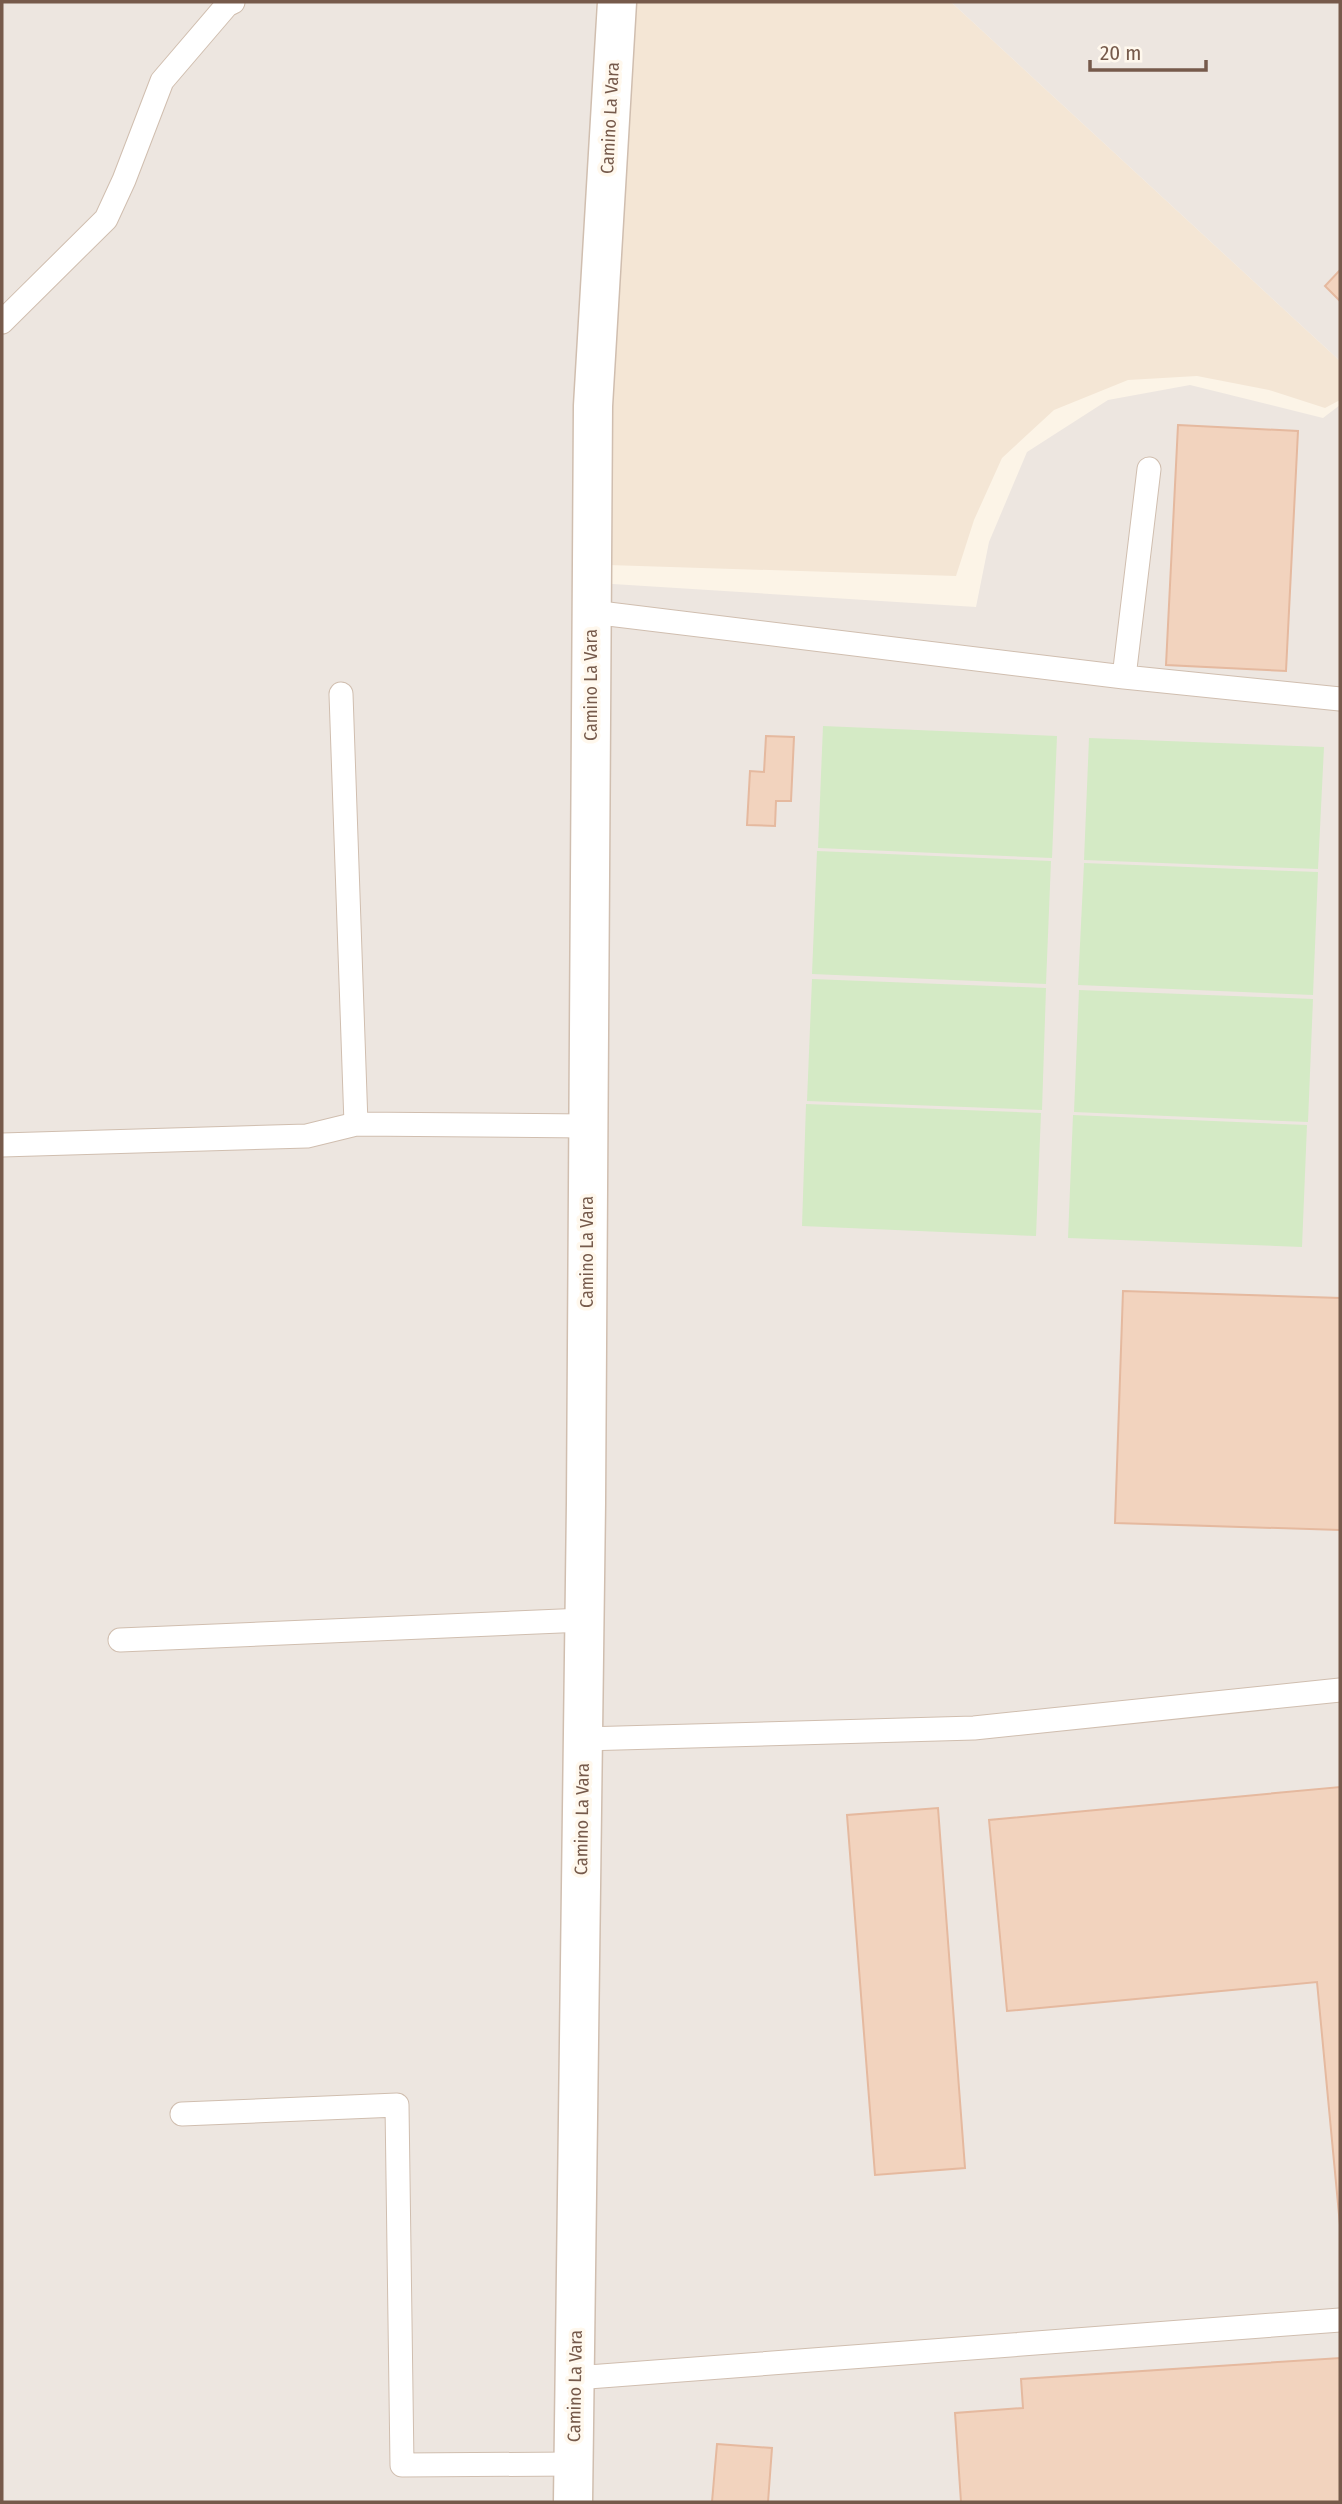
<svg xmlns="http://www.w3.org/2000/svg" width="1342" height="2504" font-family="'Fira Sans Condensed',sans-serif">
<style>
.residential{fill:#f4e6d5}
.industrial{fill:#ede6e0}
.green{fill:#d4eac5}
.building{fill:#f2d3be;stroke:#e5b99f;stroke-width:2}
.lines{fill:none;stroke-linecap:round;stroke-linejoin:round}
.service-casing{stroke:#d0beaf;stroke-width:25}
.tertiary-casing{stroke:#d0beaf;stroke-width:41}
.service{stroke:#fff;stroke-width:23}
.tertiary{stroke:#fff;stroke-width:38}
.labels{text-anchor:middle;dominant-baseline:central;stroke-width:7;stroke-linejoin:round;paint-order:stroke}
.street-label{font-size:18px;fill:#765a4b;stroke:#fff8ed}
</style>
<rect width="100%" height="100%" fill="#fcf4e7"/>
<path class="residential" d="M605 2H951L1340 361V400L1325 408 1269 390 1197 376 1128 380 1054 410 1002 458 974 520 956 576 577 564Z"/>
<path class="industrial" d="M2 2H596L581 582 976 607 989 542 1027 452 1108 400 1190 385 1323 418 1340 405V2502H2Z
M951 2H1340V361Z"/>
<path class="green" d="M823 726 1057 736 1052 858 818 848Z
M1089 738 1324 747 1318 869 1084 860Z
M817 851 1051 861 1046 984 812 974Z
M1084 863 1318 872 1313 995 1078 985Z
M812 979 1046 988 1042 1110 807 1101Z
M1079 990 1313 999 1308 1122 1074 1112Z
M806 1104 1041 1113 1036 1236 802 1226Z
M1073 1115 1307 1125 1302 1247 1068 1238Z"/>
<path class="building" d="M1340 270V301L1325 286Z
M1178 425 1298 431 1286 671 1166 665Z
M766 736 794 737 791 801H776L775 826 747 825 750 771 764 772Z
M1123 1291 1340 1298V1530L1115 1523Z
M1340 1787V2225L1317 1982 1007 2011 989 1820Z
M938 1808 965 2168 875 2175 847 1815Z
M1340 2358V2502H961L955 2413 1023 2408 1021 2379Z
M717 2444 772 2448 768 2502H712Z"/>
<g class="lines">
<defs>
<path id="service" d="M2 322 106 219 124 180 162 81 227 5 233 2
M592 612 1124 677 1149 469
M1124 677 1340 699
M341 694 356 1124 588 1126
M2 1145 307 1136 356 1124
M120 1640 584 1620
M583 1739 974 1728 1340 1690
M182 2114 397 2105 402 2465 573 2464
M575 2378 1340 2320"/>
<path id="tertiary" d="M573 2502 586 1503 593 406 617 2"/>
</defs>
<use href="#service" class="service-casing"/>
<use href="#tertiary" class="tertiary-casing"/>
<use href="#service" class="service"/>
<use href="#tertiary" class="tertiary"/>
</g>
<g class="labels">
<g class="street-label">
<text transform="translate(610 118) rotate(-87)">Camino La Vara</text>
<text transform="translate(591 685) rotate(-90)">Camino La Vara</text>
<text transform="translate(587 1252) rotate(-90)">Camino La Vara</text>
<text transform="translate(582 1819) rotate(-89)">Camino La Vara</text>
<text transform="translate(575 2386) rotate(-89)">Camino La Vara</text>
</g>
</g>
<rect width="1342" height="2504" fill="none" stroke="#765a4b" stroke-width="7"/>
<path d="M1090 60v10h116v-10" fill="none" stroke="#765a4b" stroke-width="3.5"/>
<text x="1100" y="60" font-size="21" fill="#765a4b" stroke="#fff8ed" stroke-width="5" paint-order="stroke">20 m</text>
</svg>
